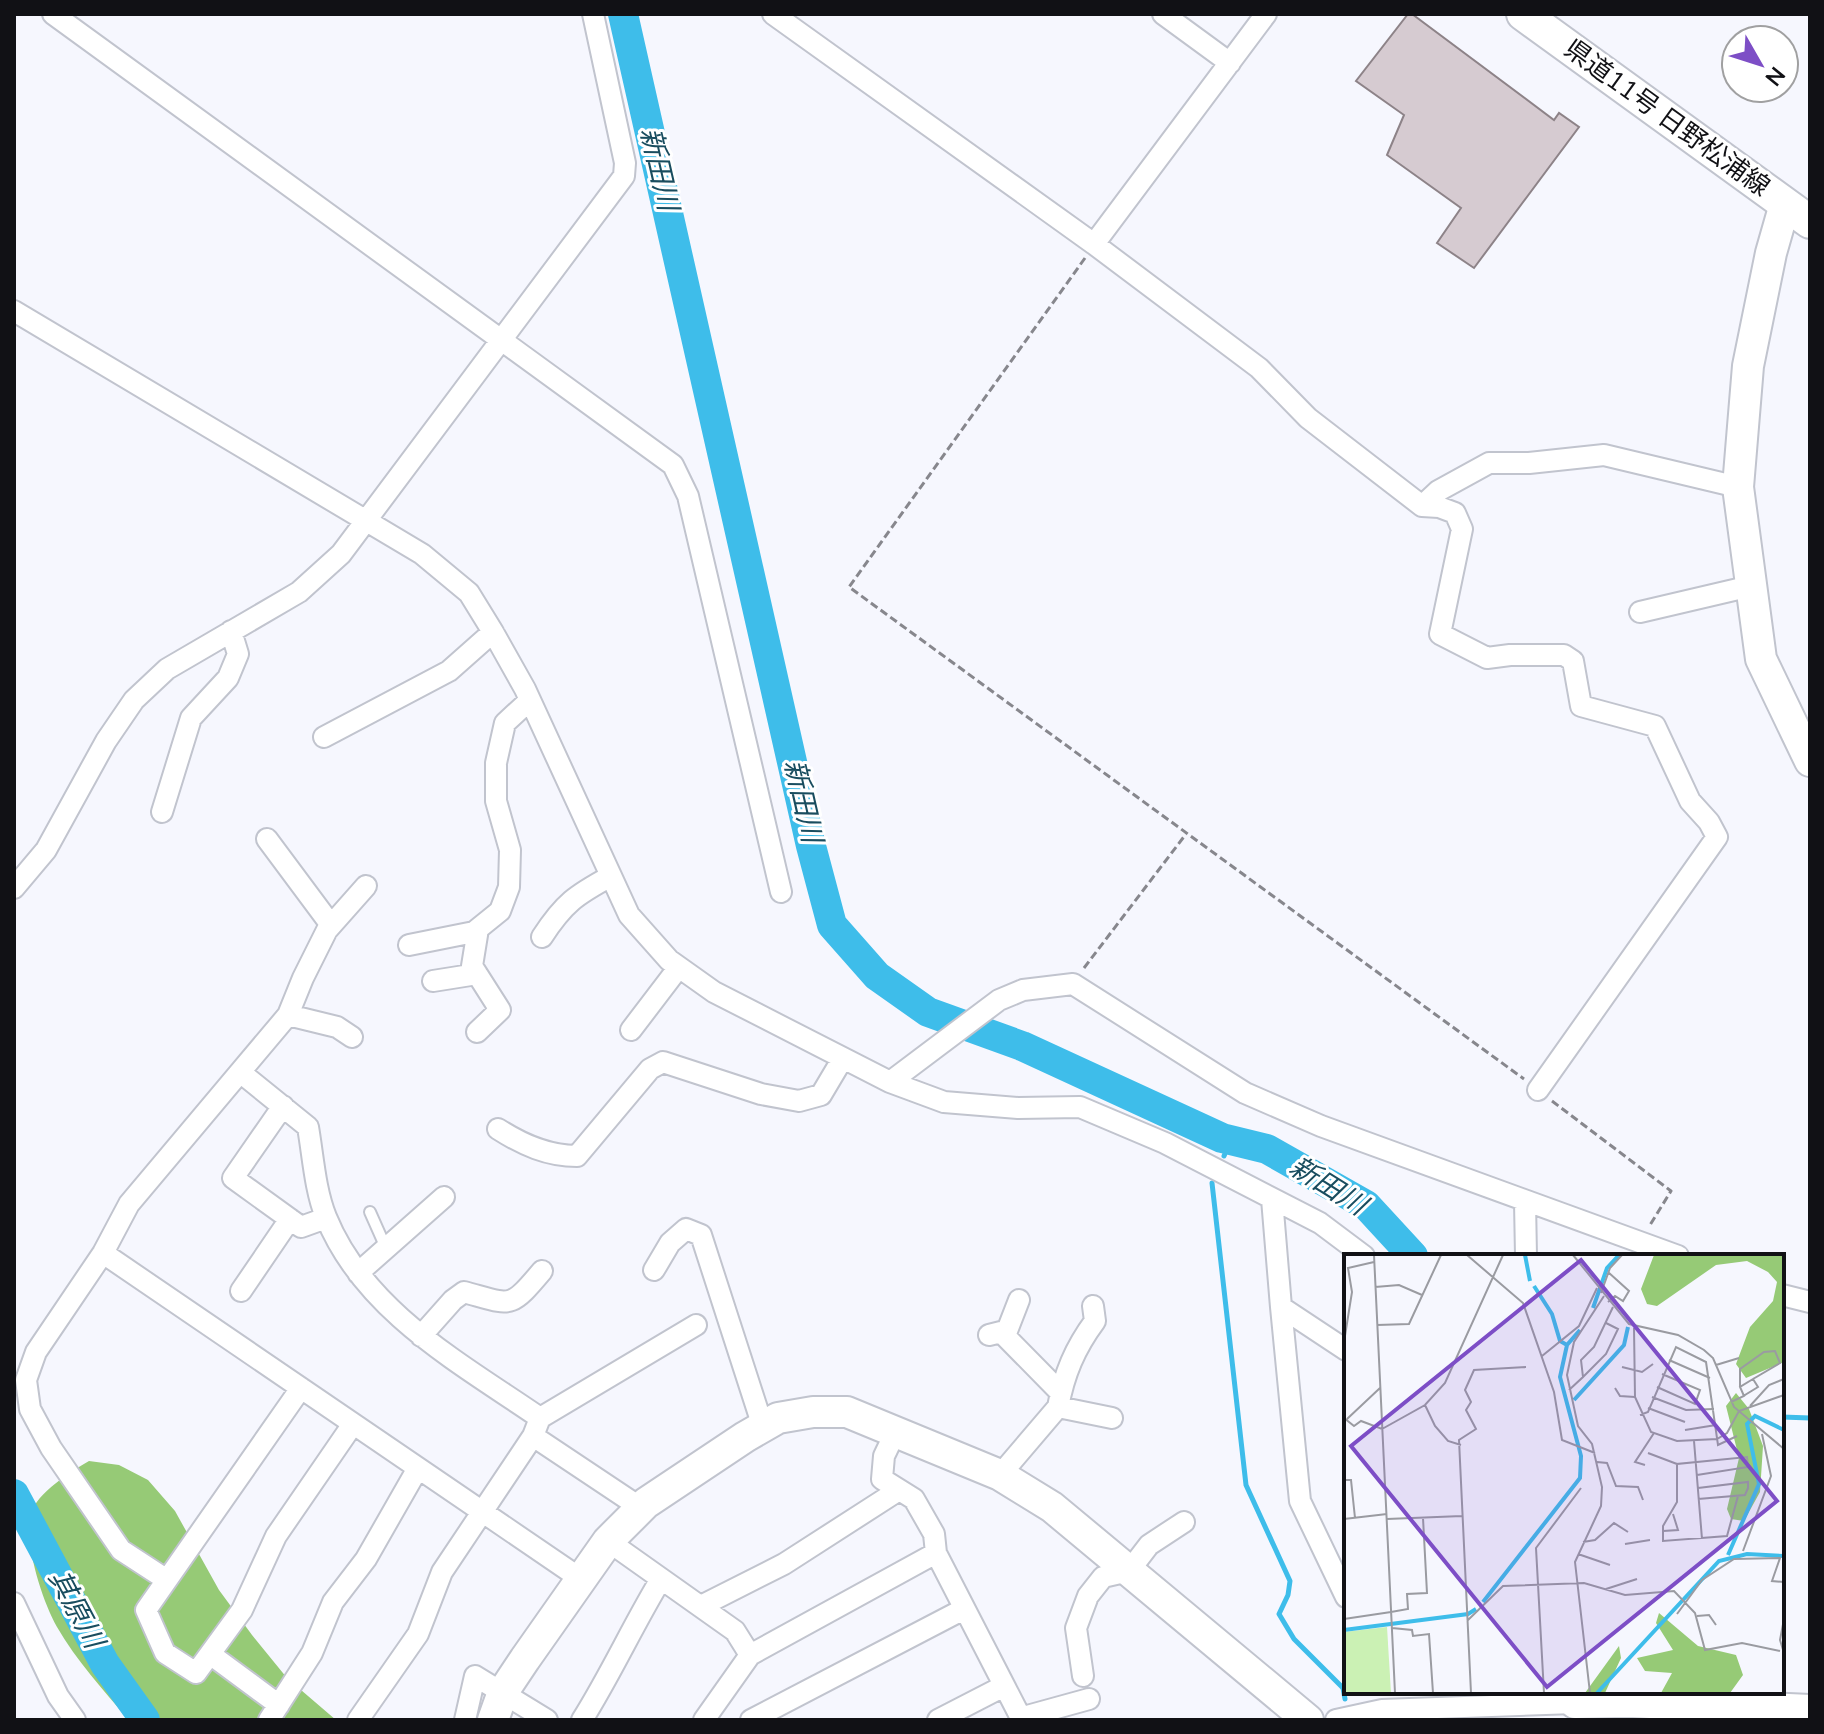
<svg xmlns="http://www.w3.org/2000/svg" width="1824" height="1734" font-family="'Nunito Sans','Noto Sans JP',sans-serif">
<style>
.forest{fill:#96ca76}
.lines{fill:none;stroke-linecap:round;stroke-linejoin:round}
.stream{stroke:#3ebdea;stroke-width:5}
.river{stroke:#3ebdea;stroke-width:30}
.building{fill:#d6cbd1;stroke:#8d8388;stroke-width:2}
.lane-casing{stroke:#c1c4ce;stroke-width:14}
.street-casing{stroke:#c1c4ce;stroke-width:24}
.secondary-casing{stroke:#c1c4ce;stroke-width:34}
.primary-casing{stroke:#c1c4ce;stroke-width:36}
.path{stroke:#87878d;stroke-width:3;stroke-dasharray:8 4;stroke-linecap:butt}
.lane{stroke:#fff;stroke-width:10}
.street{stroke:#fff;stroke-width:20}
.secondary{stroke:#fff;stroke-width:30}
.primary{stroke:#fff;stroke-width:32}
.labels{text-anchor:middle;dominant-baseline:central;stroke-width:6;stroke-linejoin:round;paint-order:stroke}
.street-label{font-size:26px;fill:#111115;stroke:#fff}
.water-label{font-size:28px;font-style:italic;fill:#194d5f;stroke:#fff}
.inset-river{fill:none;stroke:#3ebdea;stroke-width:4}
.inset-road{fill:none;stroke:#9a9ba1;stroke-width:2}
.view{fill:#7d4ec6;fill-opacity:0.15;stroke:#7d4ec6;stroke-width:4}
.inset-edge{fill:none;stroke:#111115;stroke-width:4}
</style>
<rect width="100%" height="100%" fill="#f6f7fe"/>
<path class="forest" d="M89 1461 119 1465 148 1480 175 1511 219 1590 252 1635 287 1678 336 1720H129C104 1691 76 1660 57 1627 42 1600 24 1545 31 1514 36 1493 72 1471 89 1461Z"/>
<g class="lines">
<path class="stream" d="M1224 1156 1231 1140
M1212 1183 1246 1485 1290 1581 1288 1595 1279 1614 1294 1639 1343 1688 1345 1699
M1782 1417 1810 1418"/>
<path class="river" d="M623 14 811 846 832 925 877 976 928 1012 1022 1046 1222 1138 1267 1149 1366 1205 1413 1256
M14 1494 105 1664 145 1720"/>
</g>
<path class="building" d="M1408 14H1412L1554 120 1559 113 1579 127 1474 268 1437 243 1461 208 1387 155 1404 115 1356 81Z"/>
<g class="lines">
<defs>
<path id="lane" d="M370 1212 386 1248"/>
<path id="street" d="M53 14 673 465 688 496 781 892
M773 14 1094 244 1259 368 1308 418 1422 506 1439 507 1455 513 1462 529 1440 634 1487 658 1510 655H1564L1573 661 1581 706 1655 726 1690 801 1709 822 1717 837 1538 1090
M1163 14 1230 63
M1094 244 1266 14
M14 311 422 554 469 593 493 632 525 689 629 915 669 960 714 992 890 1082 944 1102 1018 1108 1080 1107 1165 1143 1320 1223 1364 1256
M1422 506 1438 491 1489 463H1529L1604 455 1738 487
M1640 612 1751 586
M324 737 449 671 493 632
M162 812 191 718 228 678 238 654 231 631
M267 839 331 925
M14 888 46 850 106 741 134 700 167 669 299 592 341 554 624 176 625 163 593 14
M542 937C564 903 576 895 611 876
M409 945 474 932 500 911 509 887 510 850 496 801V763L505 723 530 700
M433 981 477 974
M288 1015 303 978 327 930 366 886
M631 1030 679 967
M477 1032 500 1010 472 966 478 929
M240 1072 288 1015 337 1027 352 1037
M890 1082 999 1000 1023 990 1073 984 1245 1093 1321 1126 1678 1256
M283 1106 233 1178 301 1227 326 1218
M498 1129C523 1145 548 1156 577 1156L650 1069 663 1062 761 1094 799 1101 821 1095 843 1058
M1272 1199 1281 1307 1346 1350
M1525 1202 1526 1256
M103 1253 581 1579
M654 1270 670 1243 686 1229 701 1235 763 1427
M358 1273 444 1197
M241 1291 290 1219
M1782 1295 1810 1302
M1281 1307 1300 1501 1346 1597
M989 1335 1001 1332 1061 1393
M421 1336 453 1300 464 1292C512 1305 509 1310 542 1271
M1005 1336 1019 1300
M301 1388 146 1610 165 1653 196 1673 242 1610 276 1536 353 1424
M1058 1407C1064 1374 1075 1348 1095 1321L1093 1306
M540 1418 696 1325
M896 1431 884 1456 882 1479 914 1499 934 1534 936 1553 1022 1720
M533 1436 641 1508
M1000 1475 1058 1407 1112 1418
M608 1541 735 1631 750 1655
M167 1580 121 1550 51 1448 30 1409 26 1380 36 1352 103 1253 129 1204 240 1072 308 1127C313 1156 315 1190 326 1217 364 1311 460 1363 540 1418L533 1436 442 1572 418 1634 358 1720
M14 1603 58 1696 75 1720
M701 1606 784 1564 899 1490
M210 1654 279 1705
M1083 1676 1076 1628 1088 1596 1103 1577 1129 1571 1149 1545 1184 1522
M1020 1718 1089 1699
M269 1720 312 1653 333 1602 366 1559 418 1468
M465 1720 475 1676 547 1720
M582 1720C611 1674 633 1625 661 1579
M704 1720 750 1655 936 1553
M751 1720 964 1609
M938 1720 1004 1686
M1336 1720 1382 1710 1575 1703 1569 1692"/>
<path id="secondary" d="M1785 204 1771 253 1748 366 1738 487 1761 659 1810 761
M1575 1703 1628 1702 1810 1710
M493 1720 503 1692 525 1659 608 1541 646 1503 745 1437 778 1418 813 1412H847L1000 1475 1052 1507 1308 1720"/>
<path id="primary" d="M1523 14 1810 222"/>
</defs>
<use href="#lane" class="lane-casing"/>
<use href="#street" class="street-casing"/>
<use href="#secondary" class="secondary-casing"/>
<use href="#primary" class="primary-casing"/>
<path class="path" d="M1085 258 849 587 1524 1079
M1084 968 1186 834
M1552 1101 1671 1191 1650 1225"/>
<use href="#lane" class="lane"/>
<use href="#street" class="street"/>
<use href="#secondary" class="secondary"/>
<use href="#primary" class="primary"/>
</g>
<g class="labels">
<g class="street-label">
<text transform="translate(1667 118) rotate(36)">県道11号 日野松浦線</text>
</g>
<g class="water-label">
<text transform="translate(659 169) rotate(77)">新田川</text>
<text transform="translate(803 801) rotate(77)">新田川</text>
<text transform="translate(1328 1186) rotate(32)">新田川</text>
<text transform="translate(76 1609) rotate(62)">其原川</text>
</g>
</g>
<g transform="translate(1344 1254)">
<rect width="440" height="440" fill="#f6f7fe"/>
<path d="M43 373 47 439H0V378Z" fill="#cbf1b4"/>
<path d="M310 1H440V108L402 124 392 110 406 73 429 47 433 28 424 18 403 7 372 11 313 52 303 50 297 35ZM392 139 405 155 419 192 416 238 400 267 387 265 383 255 395 204 382 152ZM315 359 354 392 392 401 399 421 386 439H317L328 419 301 417 293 404 329 396 312 369ZM275 392 277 404 261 439H241Z" fill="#96ca76"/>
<path class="inset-river" d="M181 1 186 27M190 32 208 60 216 87 223 91M249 54 263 14 275 1M230 146 280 91 284 73M384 301 415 230 403 170 411 162 440 176M139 348 236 224 237 202 216 123 223 91 236 76M0 376 124 360 132 355M253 439 375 307 403 300 440 302"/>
<path class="inset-road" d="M30 1 51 439M123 1 179 49 210 138 218 186 251 199M229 1 285 70 334 81 360 96 369 104 390 153 440 195M264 18 285 37 279 47 271 42 264 48M31 33 55 31 78 41M257 39 266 14 278 1M33 71 65 70 97 1M290 74 291 143 307 178 333 187 373 185 383 179 395 157 440 141M0 88 8 38 4 14 30 8M198 102 235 72 253 34M325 106 366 124M372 111 395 104M278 113 298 118 309 110M239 123 262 100 274 75 262 69M313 133 351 150 356 136 318 120M396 133V115L420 98 431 97 436 109 409 125M271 134 276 142 291 143M225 136 239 123 237 106 250 93 269 53M308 143 342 156 370 155M387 148 400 142 401 141 414 133 409 125 396 133 400 142M81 151 91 172 104 187 117 191M406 152 425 131 440 125M304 154 341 168M296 161 304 158 332 93 362 108 374 191 393 182M0 164 10 172 17 167 38 175 81 151 101 129 159 1M3 165 36 134M341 176 372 171M350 187 358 285M0 190V225M304 199 333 210M253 208 263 209 272 232 294 233 299 246M301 211 291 208 310 179M353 221 404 213 403 203 333 210V248L319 272V287L383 282 394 242M0 226H7L11 264M354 234 404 228V234L401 241 354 245M0 265 43 260M43 265 118 262M319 277 334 276 329 260M239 288 251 286 270 269 284 278M281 290 306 286M399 297 427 222 418 180M234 300 266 311M262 335 293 325M47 358 64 355 63 340 83 339 79 264M333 360 358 326 390 305 436 304 428 327 440 328M353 362 365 361 372 371M0 365 47 358M440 365 436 386 440 399M123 367 159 332 240 329 281 341 330 337 351 359 361 396 398 389 436 397M48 374 68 376 69 382 85 380 89 439M127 439 115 186 132 175 122 156 127 148 121 136 130 116 182 113M200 439 192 294 237 234M246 439 231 308 257 252 258 233 248 190 234 172 223 121 230 88 260 42"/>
<path class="view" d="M237 6 433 247 203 433 7 192Z"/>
<rect width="440" height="440" class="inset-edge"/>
</g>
<rect width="1824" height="1734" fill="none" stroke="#111115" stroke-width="32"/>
<g transform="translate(1760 64) rotate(129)"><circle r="38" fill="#ffffff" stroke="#a0a0a1" stroke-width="2"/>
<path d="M0-6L14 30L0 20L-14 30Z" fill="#7d4ec6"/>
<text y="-12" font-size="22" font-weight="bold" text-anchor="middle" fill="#111115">N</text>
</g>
</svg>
